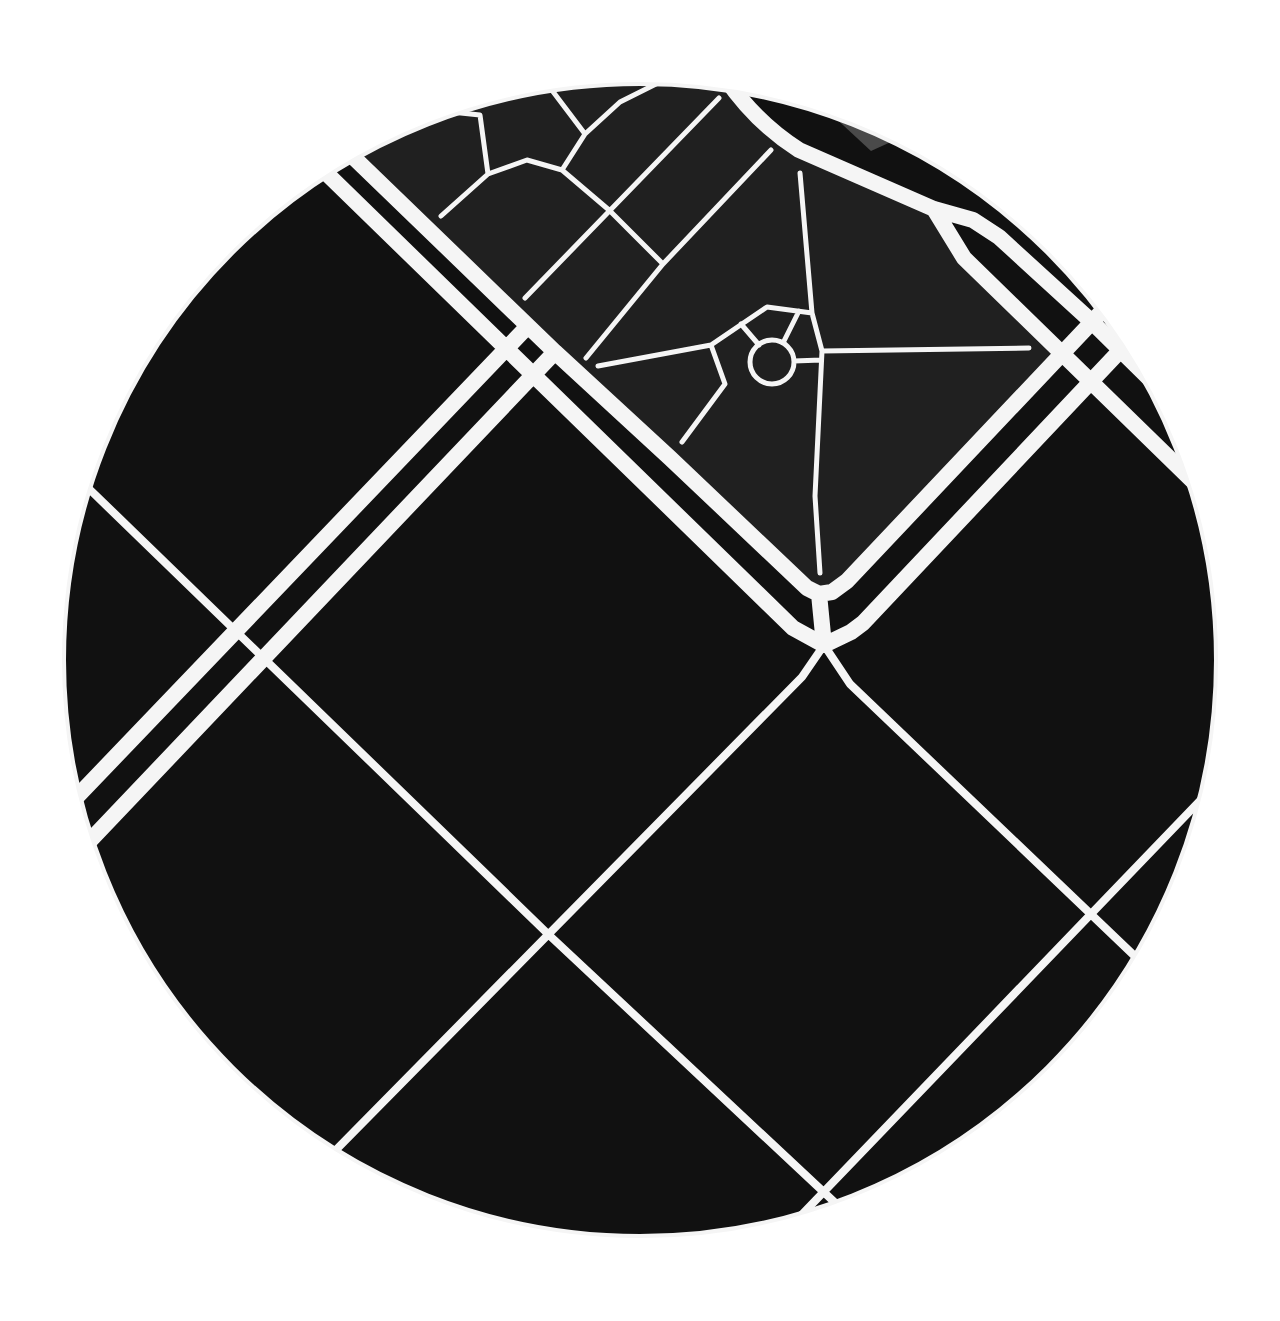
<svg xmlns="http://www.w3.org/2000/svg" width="1280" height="1321" font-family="'DejaVu Sans',sans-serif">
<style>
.green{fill:#202020}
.building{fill:#4a4a4a}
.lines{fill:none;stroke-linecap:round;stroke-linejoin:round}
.path{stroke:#f5f5f5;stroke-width:5}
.minor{stroke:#f5f5f5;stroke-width:8}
.secondary{stroke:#f5f5f5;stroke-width:16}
.rim{fill:none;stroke:#f5f5f5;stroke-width:4}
</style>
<rect width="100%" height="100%" fill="#111"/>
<path class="green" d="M640 71 726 79 781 139 934 209 964 258 1063 353 847 581 819 594 347 151 415 115 525 82Z"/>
<path class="building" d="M816 100 866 116 904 136 871 151Z"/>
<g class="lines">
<path class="path" d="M548 80 551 89 585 134
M432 110 480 115 488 174 527 160 562 170 609 210 663 264
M562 170 585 134 620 102 676 74
M800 173 812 313 822 351 815 496 820 573
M441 216 488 174
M525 298 719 98
M741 324 759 345
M750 362a22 22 0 1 1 44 0a22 22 0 1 1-44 0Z
M783 343 799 311
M822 351 1029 348
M586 358 663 264 771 150
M794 361 821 360
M598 366 711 345
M682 442 725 384 711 345 767 307 812 313"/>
<path class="minor" d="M81 481 549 935 845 1212
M327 1159 802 677 824 645 850 684 1143 964
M788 1229 1217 783"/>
<path class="secondary" d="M726 79C746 108 769 131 799 150L934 209 973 220 999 237 1092 322 1161 390
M347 151 555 352 670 458 807 588 819 594
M319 166 793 628 824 645
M934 209 964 258 1202 490
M819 594 832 592 847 581 1108 305
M819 594 824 645
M824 645 851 632 863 623 1133 337
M70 804 528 326
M83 848 555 352"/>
</g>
<path d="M0 0H1280V1321H0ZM64 660a576 576 0 1 1 1152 0a576 576 0 1 1-1152 0Z" fill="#fff" fill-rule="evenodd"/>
<path class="rim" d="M64 660a576 576 0 1 1 1152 0a576 576 0 1 1-1152 0Z"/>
</svg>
